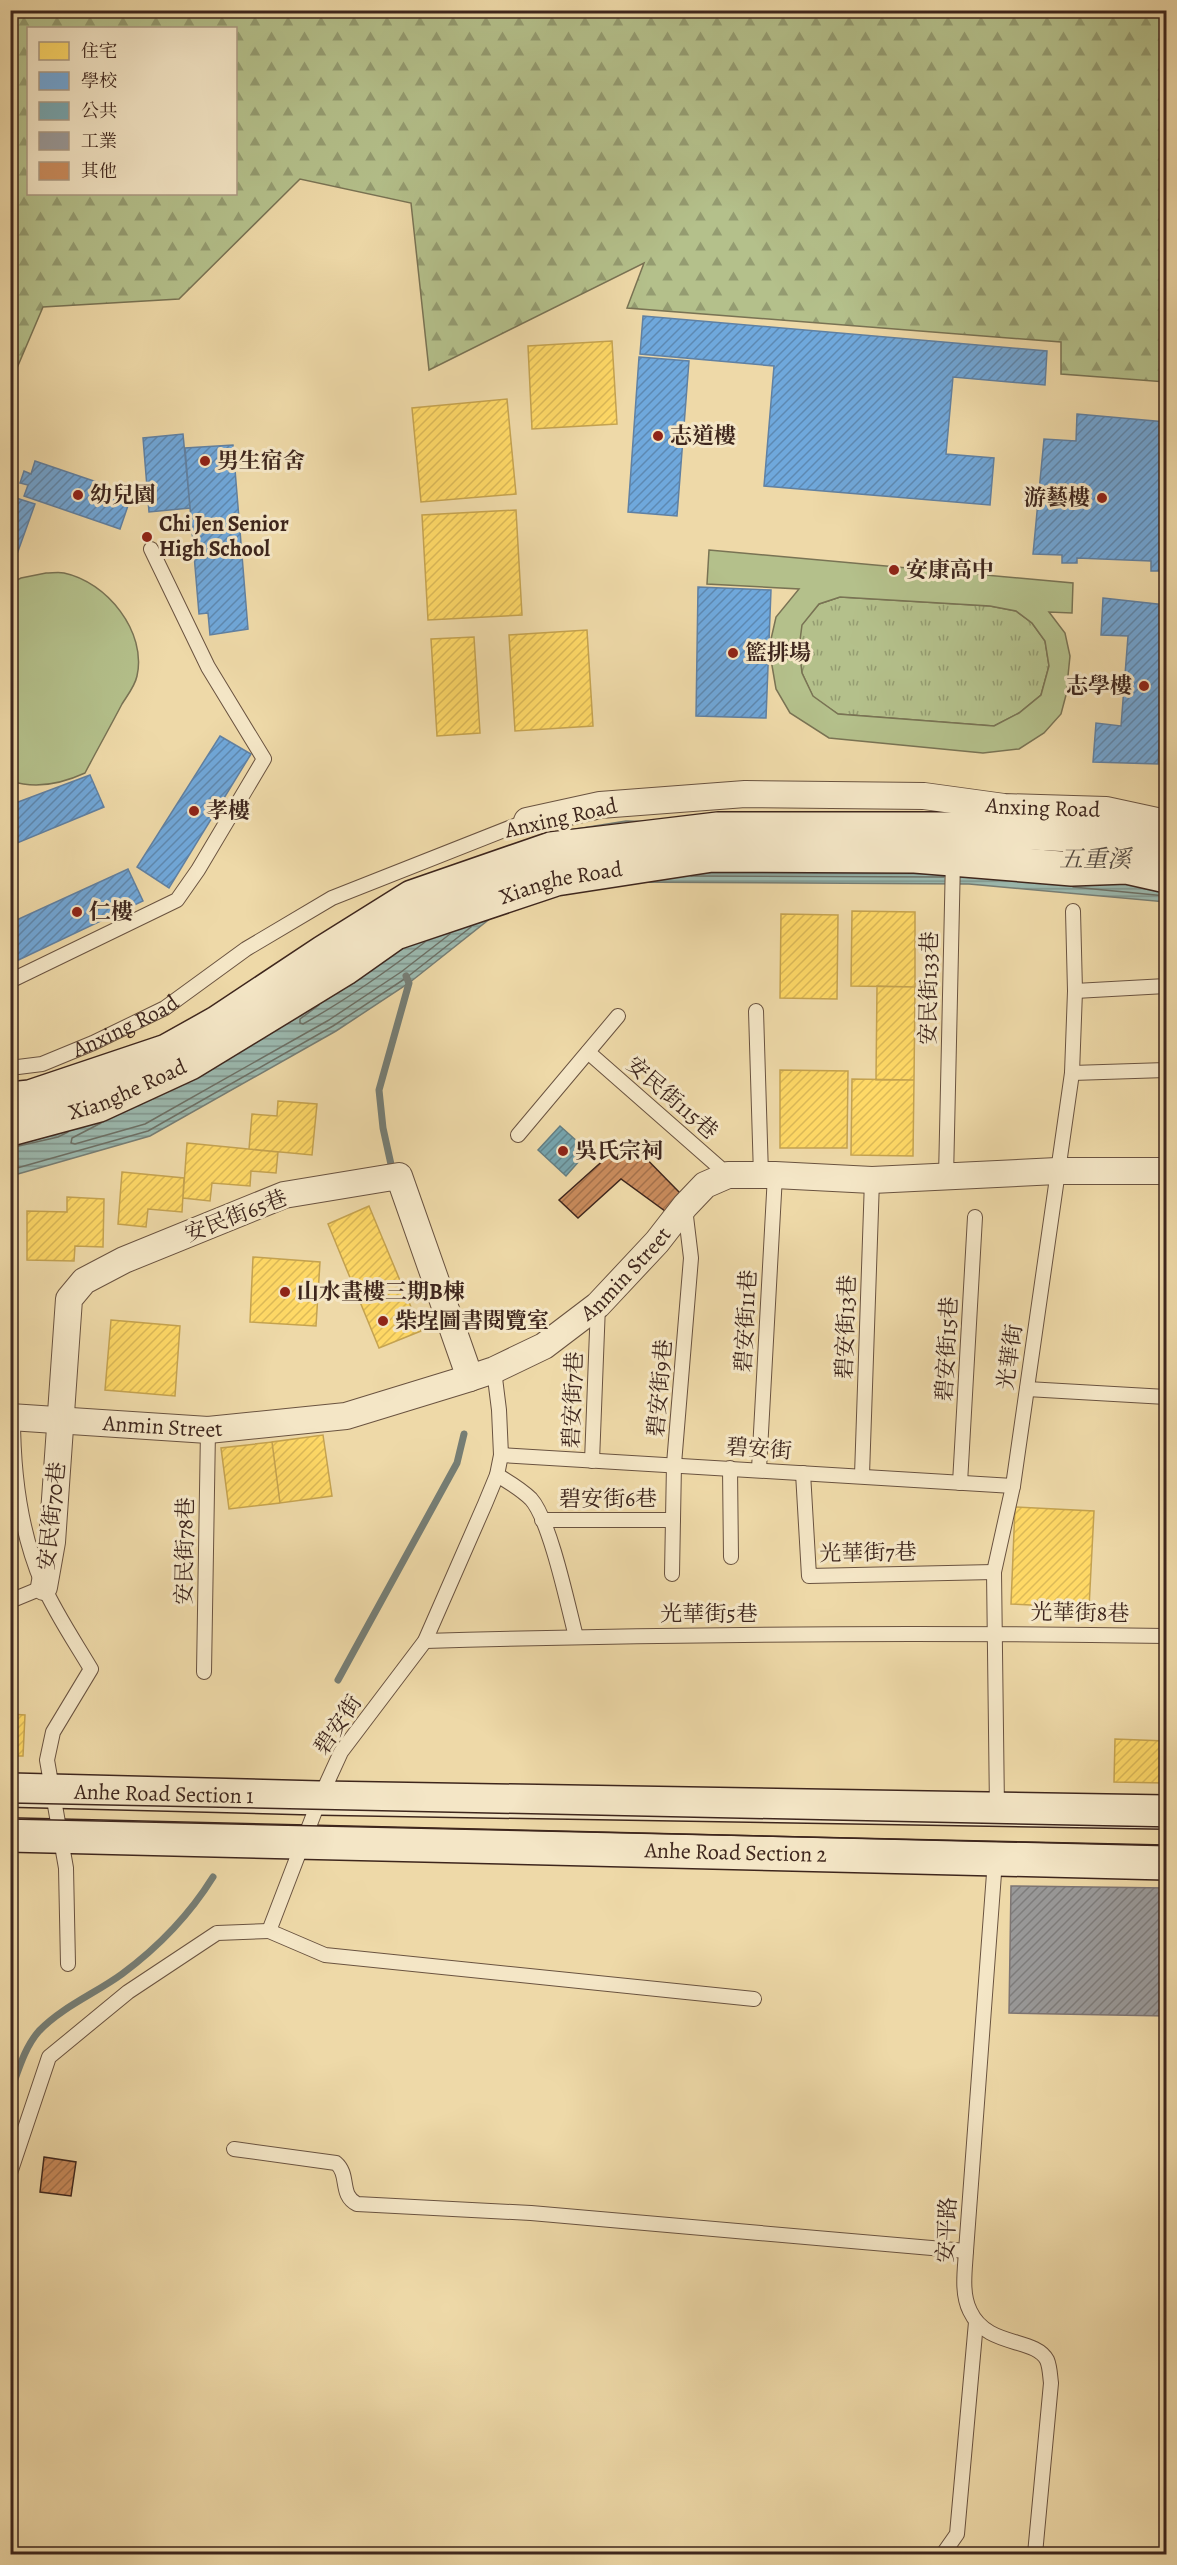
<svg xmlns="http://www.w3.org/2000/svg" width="1177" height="2565" font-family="Alegreya,'Noto Serif TC',serif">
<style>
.grass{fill:url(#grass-tufts);stroke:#797354;stroke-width:1.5}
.forest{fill:url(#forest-firs);stroke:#797354;stroke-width:1.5;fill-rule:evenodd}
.pitch{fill:#b4c08b;stroke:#797354;stroke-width:1.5;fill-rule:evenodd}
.water{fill:url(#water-rules);stroke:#767e75;stroke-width:1.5}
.homes{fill:url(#homes-hatch);stroke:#c5a350;stroke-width:1.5}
.schools{fill:url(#schools-hatch);stroke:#6081a3;stroke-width:1.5}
.public{fill:url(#public-hatch);stroke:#657f83;stroke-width:1.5}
.industry{fill:url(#industry-hatch);stroke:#7e7674;stroke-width:1.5}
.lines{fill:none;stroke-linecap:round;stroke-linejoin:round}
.shore{stroke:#6c7066;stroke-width:1.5}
.stream{stroke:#767e75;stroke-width:7}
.building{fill:url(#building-hatch);stroke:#3e261d;stroke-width:1.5}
.service-casing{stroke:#6a5340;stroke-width:16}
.minor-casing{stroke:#6a5340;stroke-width:28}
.secondary-casing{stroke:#3e261d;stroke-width:36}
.service{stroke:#f4e6c6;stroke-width:14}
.minor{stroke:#f4e6c6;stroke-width:26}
.secondary{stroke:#f4e6c6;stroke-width:33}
.tram{stroke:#3e261d;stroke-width:1.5}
.poi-dot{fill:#8f2418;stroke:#f4e6c6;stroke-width:2}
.labels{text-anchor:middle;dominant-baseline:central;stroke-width:6;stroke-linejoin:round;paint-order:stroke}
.poi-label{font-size:22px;font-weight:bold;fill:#3e261d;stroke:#f4e6c6;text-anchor:start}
.street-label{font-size:22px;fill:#3e261d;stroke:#f4e6c6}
.water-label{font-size:24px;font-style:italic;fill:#554b42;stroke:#f4e6c6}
</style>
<defs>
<pattern id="grass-tufts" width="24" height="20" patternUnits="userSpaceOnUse" patternTransform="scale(1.5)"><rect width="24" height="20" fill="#b4c08b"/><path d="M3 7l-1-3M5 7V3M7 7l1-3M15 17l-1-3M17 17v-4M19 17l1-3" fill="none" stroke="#949c71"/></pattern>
<pattern id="forest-firs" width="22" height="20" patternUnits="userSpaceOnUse" patternTransform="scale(1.5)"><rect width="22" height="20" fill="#b4c08b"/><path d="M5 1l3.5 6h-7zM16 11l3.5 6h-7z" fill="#949c71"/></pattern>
<pattern id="water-rules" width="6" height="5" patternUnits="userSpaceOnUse" patternTransform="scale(1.5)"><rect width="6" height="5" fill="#9bb9af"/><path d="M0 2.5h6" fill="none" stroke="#80968e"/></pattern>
<pattern id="homes-hatch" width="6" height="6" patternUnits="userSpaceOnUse" patternTransform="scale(1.5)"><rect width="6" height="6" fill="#ffd966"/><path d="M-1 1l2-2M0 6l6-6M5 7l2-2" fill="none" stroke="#dcba58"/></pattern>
<pattern id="schools-hatch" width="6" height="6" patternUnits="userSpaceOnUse" patternTransform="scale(1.5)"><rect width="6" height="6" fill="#6fa8dc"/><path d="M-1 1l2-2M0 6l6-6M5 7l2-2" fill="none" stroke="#5d89b2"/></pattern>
<pattern id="public-hatch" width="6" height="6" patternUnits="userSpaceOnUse" patternTransform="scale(1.5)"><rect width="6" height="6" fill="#76a5af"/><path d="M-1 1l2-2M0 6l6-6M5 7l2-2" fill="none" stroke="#62868e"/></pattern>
<pattern id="industry-hatch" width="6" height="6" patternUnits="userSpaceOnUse" patternTransform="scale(1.5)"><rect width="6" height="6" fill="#999"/><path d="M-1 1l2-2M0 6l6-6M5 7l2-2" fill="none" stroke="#7e7d7c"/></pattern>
<pattern id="building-hatch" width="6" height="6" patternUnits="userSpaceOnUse" patternTransform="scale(1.5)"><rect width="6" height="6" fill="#ca8c5d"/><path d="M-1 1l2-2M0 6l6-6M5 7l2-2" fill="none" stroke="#a5724c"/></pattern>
</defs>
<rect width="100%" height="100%" fill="#eed9a8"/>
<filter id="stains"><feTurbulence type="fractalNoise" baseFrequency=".00333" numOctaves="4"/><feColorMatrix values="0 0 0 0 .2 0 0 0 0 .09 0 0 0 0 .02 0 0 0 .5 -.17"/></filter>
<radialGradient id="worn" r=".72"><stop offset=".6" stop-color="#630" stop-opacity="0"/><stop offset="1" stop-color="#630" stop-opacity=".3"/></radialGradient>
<path class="grass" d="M840 597 990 606 1016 611 1032 623 1045 641 1049 666 1041 695 1019 713 994 726 838 714 813 697 802 673 799 648 801 625 819 604Z"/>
<path class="forest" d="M11 10 1166 11V382L1061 374V342L627 308 644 263 429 370 411 203 300 179 179 299 43 307 11 382ZM28 28H236V194H28Z"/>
<path class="pitch" d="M709 550 1073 583 1072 613 1049 612 1065 633 1070 656 1066 695 1061 714 1044 733 1019 749 983 753 829 738 790 713 776 689 769 648 776 617 799 589 707 584ZM840 597 990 606 1016 611 1032 623 1045 641 1049 666 1041 695 1019 713 994 726 838 714 813 696 802 673 799 648 802 625 819 604Z
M46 573C52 573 59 572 64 573 107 582 147 632 137 676 135 686 127 696 122 704 110 727 97 750 85 773 61 784 35 789 11 781V583L21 578Z"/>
<path class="water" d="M626 821 1166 833V902L969 884 605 882 521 894 409 983 336 1031 150 1136 11 1176 10 1143 551 833Z"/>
<path class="homes" d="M612 341 617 424 532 429 528 346Z
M507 399 516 494 421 502 412 408Z
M516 510 522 615 428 620 422 515Z
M587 630 593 726 515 731 509 635Z
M474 637 480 733 437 736 431 639Z
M852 911 915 912V987L851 986Z
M781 914 838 915 837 999 780 998Z
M877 986 915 987 914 1080H876Z
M780 1070 848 1071 847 1148H780Z
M852 1079 914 1080 913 1156 851 1155Z
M278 1101 317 1104 312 1155 249 1149 252 1114 277 1116Z
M187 1143 278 1152 276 1173 251 1171 250 1186 212 1183 210 1201 183 1198Z
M122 1172 184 1178 182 1212 148 1209 146 1227 118 1224Z
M67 1197 104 1199 103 1247 75 1246 74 1261 27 1260V1211L67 1212Z
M369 1206 421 1331 379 1348 328 1224Z
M253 1257 320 1262 316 1326 250 1322Z
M111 1320 180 1326 175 1396 105 1390Z
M323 1435 332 1496 280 1503 272 1442Z
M272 1442 280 1503 229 1509 221 1448Z
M1015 1507 1094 1511 1089 1608 1011 1604Z
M10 1714 25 1715 23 1756H10Z
M1115 1739 1165 1741 1164 1783 1114 1782Z
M1165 1741H1166V1783H1164Z"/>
<path class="schools" d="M643 316 1047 351 1045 385 953 377 946 454 994 458 990 505 764 486 774 366 640 354Z
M639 357 689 361 677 516 628 512Z
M1077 414 1166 422V571H1151V561L1077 558V563H1062V555L1033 554 1044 439 1076 441Z
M183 434 190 508 149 512 143 438Z
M233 445 248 629 210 635 208 613 199 614 185 448Z
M35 461 132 494 120 529 24 496 28 485 20 483 24 471 31 474Z
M10 496 35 504 12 568H10Z
M698 587 771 590 766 718 696 716Z
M1103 598 1166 605V650L1158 764 1093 762 1096 723 1121 726 1128 636 1101 635Z
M220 736 251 754 169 888 137 867Z
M90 775 104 807 10 846V805Z
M128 869 143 901 10 964V923Z"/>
<path class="public" d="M560 1126 588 1151 566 1176 538 1150Z"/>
<path class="industry" d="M1011 1886 1166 1888V2016L1009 2013Z"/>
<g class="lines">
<path class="shore" d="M691 876 944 877
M1073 887 1166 896
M319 1005 300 1019V1023L303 1024C346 1000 386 972 425 942
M101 1123 72 1138 71 1143 75 1144 145 1124 329 1020 401 972 450 934
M10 1148 58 1137 68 1132
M10 1170 148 1131 333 1026 406 978 471 927"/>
<path class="stream" d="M392 1169 383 1128 379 1090 409 983 406 976
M338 1680 457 1463 464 1434
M10 2093C18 2072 24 2048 39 2031 62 2007 96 1993 122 1974 157 1948 190 1914 213 1877
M10 2550 17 2554"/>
</g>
<path class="building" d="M627 1139 680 1193 665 1211 621 1179 578 1218 559 1200Z
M44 2157 76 2162 71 2196 40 2192Z"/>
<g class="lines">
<defs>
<g id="service">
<path d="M10 981 177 900 198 870 264 759 208 667 151 549"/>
<path d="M1075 991 1166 986"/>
<path d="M756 1011 761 1175"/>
<path d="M588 1052 728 1175"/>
<path id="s1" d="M10 1068 42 1064 93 1043 165 1008 246 949 332 898 527 821"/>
<path d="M1072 1073 1166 1070"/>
<path d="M518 1135 618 1016"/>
<path d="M946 1178 953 859"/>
<path d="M494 1370 499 1410 501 1455 497 1475 485 1504 425 1641 341 1752 320 1798 269 1931 325 1955 754 1999"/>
<path d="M1027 1389 1166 1397"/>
<path d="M13 1417C13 1474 20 1532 43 1585 56 1614 75 1642 91 1669L53 1732 47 1760 66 1868 68 1964"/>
<path d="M501 1455 1013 1486"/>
<path d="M592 1461 598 1305"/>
<path d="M730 1468 731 1557"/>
<path d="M759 1469 775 1175"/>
<path d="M803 1473 809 1576 994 1572"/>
<path d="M497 1475C509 1482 521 1489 531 1499 550 1520 568 1606 576 1637"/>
<path d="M862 1475 872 1180"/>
<path d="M960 1483 975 1217"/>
<path d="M542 1520H673"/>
<path d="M672 1574 674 1464 691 1258 685 1208"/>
<path d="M10 1601 44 1587"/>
<path d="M425 1641C672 1634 919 1632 1166 1636"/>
<path d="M204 1672 208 1430"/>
<path d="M997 1809 994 1572 1013 1486 1072 1073 1075 991 1073 911"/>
<path d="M995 1860 966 2251C965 2270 961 2293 970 2311 987 2348 1035 2337 1047 2360 1050 2367 1050 2376 1051 2383L1035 2554"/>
<path d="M234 2149 336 2163C350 2175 339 2195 357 2204L531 2213 966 2251"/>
<path d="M10 2173 49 2057 128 1992 217 1933 269 1931"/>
<path d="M943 2554 957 2534 976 2322"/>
</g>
<g id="minor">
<path id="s2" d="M527 821 600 805 745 794 924 796 1004 807 1106 810 1166 823"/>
<path id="s3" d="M10 1417 208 1430 346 1416 470 1378 494 1370 544 1346 598 1305 657 1242 685 1206 705 1185 728 1175H775L872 1180 1057 1171H1166"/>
<path d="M44 1587 52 1542 69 1299 84 1281 124 1260 284 1195 399 1176 470 1378"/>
</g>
<g id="secondary">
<path d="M10 1099 30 1097 167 1051 217 1023 324 952 412 897 551 849 718 829H952L1130 838 1166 847"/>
<path id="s4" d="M10 1129 99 1105 190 1063 344 969 395 933 556 879 712 855 915 856 1072 869 1126 867 1166 876"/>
<path id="s5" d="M10 1790 320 1798 1166 1812"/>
<path id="s6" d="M10 1835 1166 1863"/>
</g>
</defs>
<use href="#service" class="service-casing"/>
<use href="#minor" class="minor-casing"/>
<use href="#secondary" class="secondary-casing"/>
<use href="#service" class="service"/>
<use href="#minor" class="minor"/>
<use href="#secondary" class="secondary"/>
<path class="tram" d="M10 1803 1166 1827
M10 1819 1166 1845"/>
</g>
<g class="poi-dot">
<circle cx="658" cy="436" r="6"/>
<circle cx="205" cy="461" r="6"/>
<circle cx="78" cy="495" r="6"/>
<circle cx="1102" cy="498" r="6"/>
<circle cx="147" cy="537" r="6"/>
<circle cx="894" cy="570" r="6"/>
<circle cx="733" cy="653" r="6"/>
<circle cx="1144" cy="686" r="6"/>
<circle cx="194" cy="811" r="6"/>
<circle cx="77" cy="912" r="6"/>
<circle cx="563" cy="1151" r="6"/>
<circle cx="285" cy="1292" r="6"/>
<circle cx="383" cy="1321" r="6"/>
</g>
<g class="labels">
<g class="poi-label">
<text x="670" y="436">志道樓</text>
<text x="217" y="461">男生宿舍</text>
<text x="90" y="495">幼兒園</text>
<text x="1090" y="498" text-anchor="end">游藝樓</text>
<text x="159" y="524">Chi Jen Senior<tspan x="159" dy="25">High School</tspan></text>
<text x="906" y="570">安康高中</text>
<text x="745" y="653">籃排場</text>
<text x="1132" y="686" text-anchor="end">志學樓</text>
<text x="206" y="811">孝樓</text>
<text x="89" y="912">仁樓</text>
<text x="575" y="1151">吳氏宗祠</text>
<text x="297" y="1292">山水畫樓三期B棟</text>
<text x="395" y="1321">柴埕圖書閱覽室</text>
</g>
<g class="street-label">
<text stroke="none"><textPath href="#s2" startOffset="519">Anxing Road</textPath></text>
<text transform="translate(561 818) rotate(-13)">Anxing Road</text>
<text stroke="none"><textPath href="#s4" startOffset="609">Xianghe Road</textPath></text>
<text transform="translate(929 988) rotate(-89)">安民街133巷</text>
<text stroke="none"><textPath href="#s1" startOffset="124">Anxing Road</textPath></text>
<text stroke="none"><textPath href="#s4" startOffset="124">Xianghe Road</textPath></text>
<text transform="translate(672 1098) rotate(41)">安民街115巷</text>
<text transform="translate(236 1216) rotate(-21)">安民街65巷</text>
<text stroke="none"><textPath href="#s3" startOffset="657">Anmin Street</textPath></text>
<text transform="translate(746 1321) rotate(-87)">碧安街11巷</text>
<text transform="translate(846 1327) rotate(-88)">碧安街13巷</text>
<text transform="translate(947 1349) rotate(-87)">碧安街15巷</text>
<text transform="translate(1010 1357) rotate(-82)">光華街</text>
<text transform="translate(660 1388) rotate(-85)">碧安街9巷</text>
<text transform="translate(573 1400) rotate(-88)">碧安街7巷</text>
<text stroke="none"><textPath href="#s3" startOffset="153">Anmin Street</textPath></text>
<text transform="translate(759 1449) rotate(4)">碧安街</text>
<text x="608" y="1499">碧安街6巷</text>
<text transform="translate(52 1516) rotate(-84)">安民街70巷</text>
<text transform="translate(185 1551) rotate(-89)">安民街78巷</text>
<text transform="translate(868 1553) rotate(-1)">光華街7巷</text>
<text transform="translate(1080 1613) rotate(1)">光華街8巷</text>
<text x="709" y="1614">光華街5巷</text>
<text transform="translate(338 1725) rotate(-56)">碧安街</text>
<text stroke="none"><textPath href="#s5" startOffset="154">Anhe Road Section 1</textPath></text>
<text stroke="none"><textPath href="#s6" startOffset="726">Anhe Road Section 2</textPath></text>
<text transform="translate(947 2230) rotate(-87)">安平路</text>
</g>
<g class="water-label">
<text x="1095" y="859">五重溪</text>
</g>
</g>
<rect width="1177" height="2565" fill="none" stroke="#eed9a8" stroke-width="36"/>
<rect x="12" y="12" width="1153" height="2541" fill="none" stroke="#3e261d" stroke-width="3"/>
<rect x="18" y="18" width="1141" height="2529" fill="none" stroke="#3e261d" stroke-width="1.5"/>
<rect x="27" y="27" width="210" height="168" fill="#f4e6c6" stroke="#ab9982" stroke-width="1.5"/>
<rect x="39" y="42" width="30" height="18" fill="#ffd966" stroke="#ab9982" stroke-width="1.5"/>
<text x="81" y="57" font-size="18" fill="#3e261d">住宅</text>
<rect x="39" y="72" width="30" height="18" fill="#6fa8dc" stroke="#ab9982" stroke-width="1.5"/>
<text x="81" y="87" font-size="18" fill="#3e261d">學校</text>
<rect x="39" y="102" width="30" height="18" fill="#76a5af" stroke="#ab9982" stroke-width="1.5"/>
<text x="81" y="117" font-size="18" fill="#3e261d">公共</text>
<rect x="39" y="132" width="30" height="18" fill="#999999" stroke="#ab9982" stroke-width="1.5"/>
<text x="81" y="147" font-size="18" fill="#3e261d">工業</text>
<rect x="39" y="162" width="30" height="18" fill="#ca8c5d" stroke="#ab9982" stroke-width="1.5"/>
<text x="81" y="177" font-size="18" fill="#3e261d">其他</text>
<rect width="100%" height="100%" filter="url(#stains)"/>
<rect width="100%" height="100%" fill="url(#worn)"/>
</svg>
